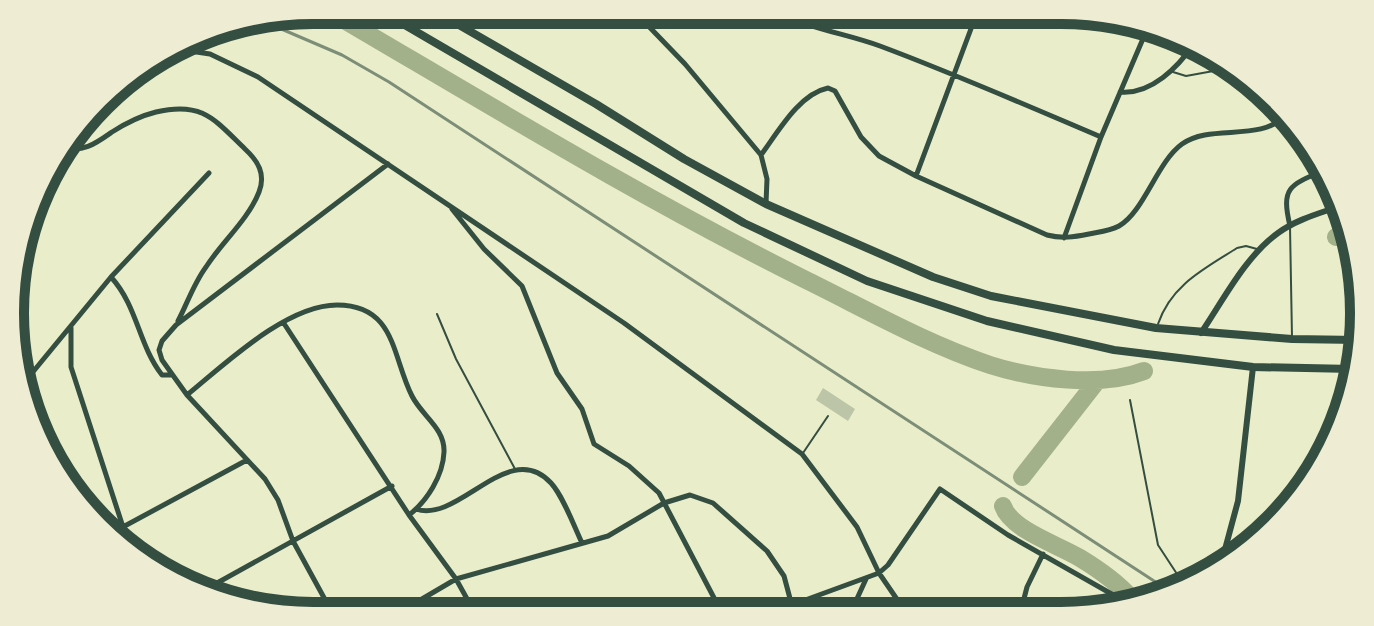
<svg xmlns="http://www.w3.org/2000/svg" width="1374" height="626" font-family="'Varela Round',sans-serif">
<style>
.lines{fill:none;stroke-linecap:round;stroke-linejoin:round}
.river{stroke:#a3b18a;stroke-width:18}
.building{fill:#bcc5a7}
.service{stroke:#344e41;stroke-width:2}
.minor{stroke:#344e41;stroke-width:5}
.tertiary{stroke:#344e41;stroke-width:6}
.trunk{stroke:#344e41;stroke-width:8}
.rail{stroke:#7c8e77;stroke-width:3}
.rim{fill:none;stroke:#344e41;stroke-width:10}
</style>
<rect width="100%" height="100%" fill="#e9edc9"/>
<g class="lines">
<path class="river" d="M327 10C486 103 643 199 808 281 867 310 927 344 990 365 1034 379 1100 388 1144 371
M1336 237 1348 235
M1022 477 1097 381
M1003 506C1011 530 1059 545 1080 558 1098 569 1116 581 1130 597"/>
</g>
<path class="building" d="M823 388 855 409 848 421 816 400Z"/>
<g class="lines">
<path class="service" d="M1173 72 1186 76 1230 68
M1290 227 1292 337
M437 314 456 359 515 469
M1158 324C1171 285 1204 269 1237 248L1246 246 1257 249
M1130 400 1158 545 1177 574 1194 583
M803 453 828 416"/>
<path class="minor" d="M633 10 685 64 761 155 767 179 766 203
M776 10C807 29 845 33 880 46 955 74 1028 106 1101 137
M176 49 210 54 258 77 624 323 802 454 857 527 879 573 905 611 911 614
M1120 92C1151 95 1178 67 1194 44
M62 147C83 153 95 144 112 132 126 123 140 116 156 112 202 101 214 119 245 149 258 161 266 174 259 192 248 220 222 242 206 267 194 283 187 304 178 321
M761 155C778 132 799 94 828 88L835 91 861 137 879 156 916 176 1047 235C1062 239 1074 237 1089 234 1099 232 1110 231 1119 226 1144 212 1157 162 1182 144 1211 123 1260 143 1286 115
M916 176 978 10
M452 209 484 249 522 286 557 373 582 409 594 444 629 466 659 493 723 615
M1290 226C1281 188 1289 185 1323 171
M1064 238 1101 137 1148 27
M111 277C138 307 138 344 162 375H172
M283 322 409 515 456 579 476 615
M71 328V367L123 527 148 562
M23 384 111 277 209 173
M187 395C224 365 286 305 337 305 396 305 392 357 412 396 422 416 445 428 444 452 443 476 427 501 409 515
M416 509C459 524 509 437 551 483 563 496 574 526 582 543
M108 535 247 460
M199 593 392 486
M767 614 879 573 888 565 940 489 1008 535 1131 605
M850 614 866 579
M1020 614 1027 587 1043 554
M334 616 293 541 278 500 265 479 187 395 162 360 159 350 162 341 176 325 388 164
M393 616 456 579 608 536 664 503 690 495 713 503 767 551 784 576 792 606"/>
<path class="tertiary" d="M1201 333C1224 299 1245 257 1278 233 1297 219 1321 213 1343 205
M1220 568 1238 501 1253 367"/>
<path class="trunk" d="M379 10 744 223 867 281 987 321 1114 350 1253 367 1353 369
M433 10 596 104 684 159 766 204 933 277 991 296 1156 328 1292 339 1358 340"/>
<path class="rail" d="M258 19 342 55 389 82 1174 594"/>
</g>
<path d="M0 0H1374V626H0ZM313 24H1061A289 289 0 0 1 1350 313V313A289 289 0 0 1 1061 602H313A289 289 0 0 1 24 313V313A289 289 0 0 1 313 24Z" fill="#eeecd3" fill-rule="evenodd"/>
<path class="rim" d="M313 24H1061A289 289 0 0 1 1350 313V313A289 289 0 0 1 1061 602H313A289 289 0 0 1 24 313V313A289 289 0 0 1 313 24Z"/>
</svg>
